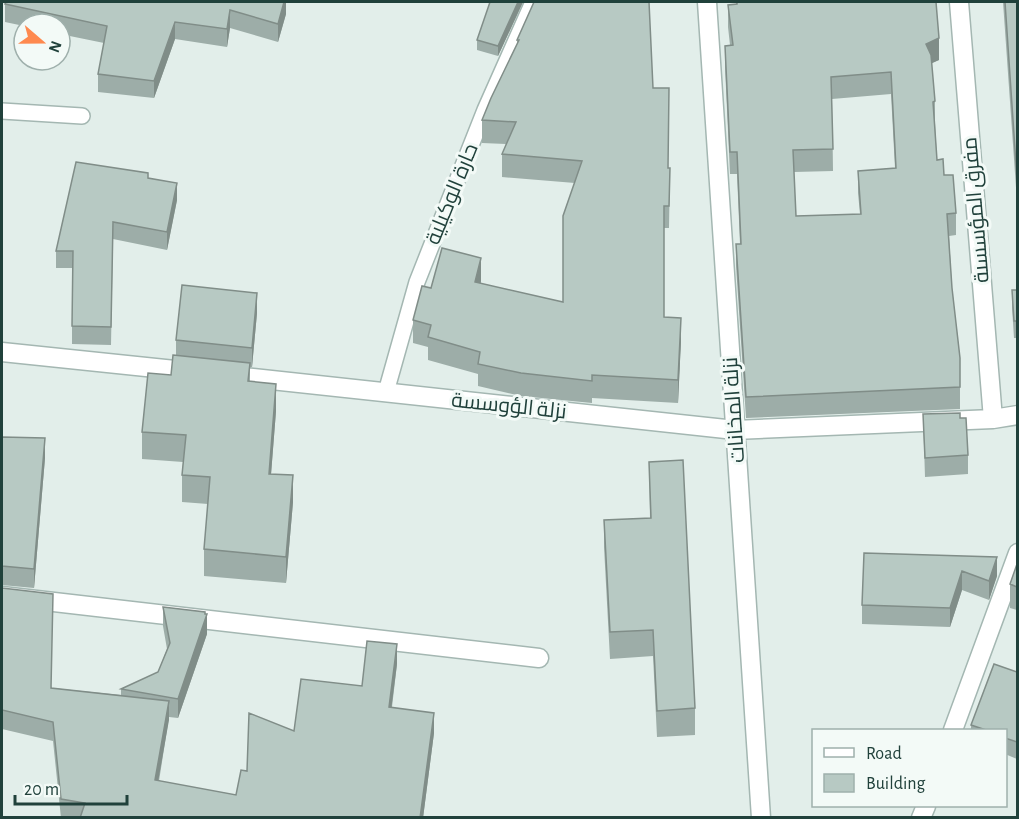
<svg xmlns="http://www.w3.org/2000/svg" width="1019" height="819" font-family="'Alegreya Sans',Cairo,sans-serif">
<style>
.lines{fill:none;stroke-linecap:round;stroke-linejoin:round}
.lane-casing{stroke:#a4b7b2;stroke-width:18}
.street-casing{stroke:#a4b7b2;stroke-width:21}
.lane{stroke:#fff;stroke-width:15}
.street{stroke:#fff;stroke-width:18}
.wall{fill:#9dada8;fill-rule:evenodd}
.shaded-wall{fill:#808d88}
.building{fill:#b7c9c3;stroke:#808d88;stroke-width:1.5;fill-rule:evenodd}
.labels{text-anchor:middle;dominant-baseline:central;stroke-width:6;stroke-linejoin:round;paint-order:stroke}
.street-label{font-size:21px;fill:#20413b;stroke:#f3faf7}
</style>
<rect width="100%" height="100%" fill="#e2eeea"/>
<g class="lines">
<defs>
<path id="lane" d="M2 111 82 116
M386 392 417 282 485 110 533 2"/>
<path id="street" d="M707 2 761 818
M959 2 993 419
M2 352 194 372
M225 375 735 430 993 419 1018 415
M2 596 539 658
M953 730 1018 553
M921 818 926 806"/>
</defs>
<use href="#lane" class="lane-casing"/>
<use href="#street" class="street-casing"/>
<use href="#lane" class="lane"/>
<use href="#street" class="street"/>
</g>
<path class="wall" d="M286 2V14L278 42 230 28 227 47 175 39 154 98 98 92V74L104 43 60 34V24H24V26L5 22V4Z
M523 2 498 56 477 50V40Z
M735 2H936L939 60 931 63 935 101V123L937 160 944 175 956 213V235L949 236 952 288 960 358V409L746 418 736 266V244H740L737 174H730L725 67V46L730 45 728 27V5L736 4ZM891 94 895 168 858 171V193L860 214 796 216 794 172 833 171 832 99Z
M1003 2H1017V202Z
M517 40 653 88 668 168H670L669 228H664V317L681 340 678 403 592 398V403L521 396 478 386V374L428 360V347L413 343V320L431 288 481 281V284L563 302 575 183 502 177V154L506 144 482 143V120L517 45Z
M148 178 177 200 167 250 113 239 111 345 72 344V268H56V251Z
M1012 290H1017V338H1014L1012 307Z
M257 313 252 367H250V381L276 411 271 474 293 502 286 583 204 576V549L208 504 182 502V475L183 462 142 459V432L171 375 176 355V340Z
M923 414 960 418 968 455V474L925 477Z
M2 437 45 458 34 588 2 585Z
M649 462 695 708V735L657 737 653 656 610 659 604 547V520L650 518Z
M997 557V576L989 600 962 590 950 627 862 624V605Z
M1017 564V610L1010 608V584Z
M2 588 52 688 121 695V689L158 672 167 649 163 626V607L207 634 178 718 169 717 159 781 236 795 247 771 294 731 397 664 392 707 434 733 423 818H61L53 741 2 729Z
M1017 672V759L1005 754V730H971V725Z"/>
<path class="shaded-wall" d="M284 2H286V14L278 42V24Z
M518 2H523L498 56V46Z
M230 10V28L227 47V29Z
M175 22V39L154 98V81Z
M939 38V60L926 66V44Z
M177 183V200L167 250V232Z
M481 258V281L475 305V282Z
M257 293V313L252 367V348Z
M681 318V340L678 403V380Z
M276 384V411L269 500V474Z
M45 438V458L34 588V569Z
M293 475V502L286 583V557Z
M997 557V576L989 600V581Z
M962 571V590L950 627V608Z
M207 614V634L178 718V699Z
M397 644V664L389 726V707Z
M169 701V720L155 799V780Z
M434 713V733L423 818H420Z"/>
<path class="building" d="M6 2H284L278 24 230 10 227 29 175 22 154 81 98 74 107 26 5 4Z
M490 2H518L498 46 477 40Z
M534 2H649L653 88H669L668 168H670L669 206H664V317L681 318 678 380 592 375V381L521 373 478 364 480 352 428 337 431 325 413 320 422 286 431 288 442 248 481 258 475 282 563 302V216L582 161 502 154 516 122 482 120 491 98 519 40H517Z
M737 2H936L939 38 926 44 931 55 935 101 933 102 937 160 943 159 944 175H953L956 213 947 214 952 288 960 358V387L746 397 736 244H741L737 152H730L725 46 733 45 728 5 737 4ZM891 72 896 168 858 171 861 214 796 216 793 150 833 149 831 77Z
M1005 2H1017V179Z
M76 162 148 173V178L177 183 167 232 113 222 111 327 72 326 73 251H56Z
M182 285 257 293 252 348 176 340Z
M1012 290H1017V321H1014Z
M173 355 250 363 248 381 276 384 269 474 293 475 286 557 204 549 210 477 182 475 186 435 142 432 148 373 171 375Z
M960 413V418H966L968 455 925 458 923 414Z
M2 437 45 438 34 569 2 566Z
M683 460 695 708 657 711 653 630 610 632 604 520 651 518 649 462Z
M864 553 997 557 989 581 962 571 950 608 862 605Z
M1017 564V587L1010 584Z
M2 588 53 594 51 688 169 701 155 780 236 795 241 770 247 771 249 713 294 731 301 679 362 686 367 641 397 644 389 707 434 713 420 818H80L85 803 61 799 53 722 2 710Z
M163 607 205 612V614H207L178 699 121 689 158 672 170 643Z
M994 664 1017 672V742L1005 738V730H986L971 725Z"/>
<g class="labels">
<g class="street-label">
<text transform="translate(452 194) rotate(-68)">حارة الوكيلية</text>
<text transform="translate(976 210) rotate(-95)">مفرق المؤسسىة</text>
<text transform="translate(509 406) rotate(6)">نزلة الؤوسسة</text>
<text transform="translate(734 410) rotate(-94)">نزلة المخانات</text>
</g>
</g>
<rect width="1019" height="819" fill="none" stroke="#20413b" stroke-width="6"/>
<rect x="812" y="729" width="195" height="78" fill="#f3faf7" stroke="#9fb0ac" stroke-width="1.5"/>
<rect x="824" y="748" width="30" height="9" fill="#ffffff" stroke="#9fb0ac" stroke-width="1.5"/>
<text x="866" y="759" font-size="18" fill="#20413b">Road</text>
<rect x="824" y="774" width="30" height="18" fill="#b7c9c3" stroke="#9fb0ac" stroke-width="1.5"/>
<text x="866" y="789" font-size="18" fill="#20413b">Building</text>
<g transform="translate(42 42) rotate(110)"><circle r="28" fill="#f3faf7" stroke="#9fb0ac" stroke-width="1.5"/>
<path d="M0-4.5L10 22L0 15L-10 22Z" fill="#fe894f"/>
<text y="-9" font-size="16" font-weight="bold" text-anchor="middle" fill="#20413b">N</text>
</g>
<path d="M15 795v9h112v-9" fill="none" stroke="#20413b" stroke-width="3"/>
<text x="24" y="795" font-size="18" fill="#20413b" stroke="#f3faf7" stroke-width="4.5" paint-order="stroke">20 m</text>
</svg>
